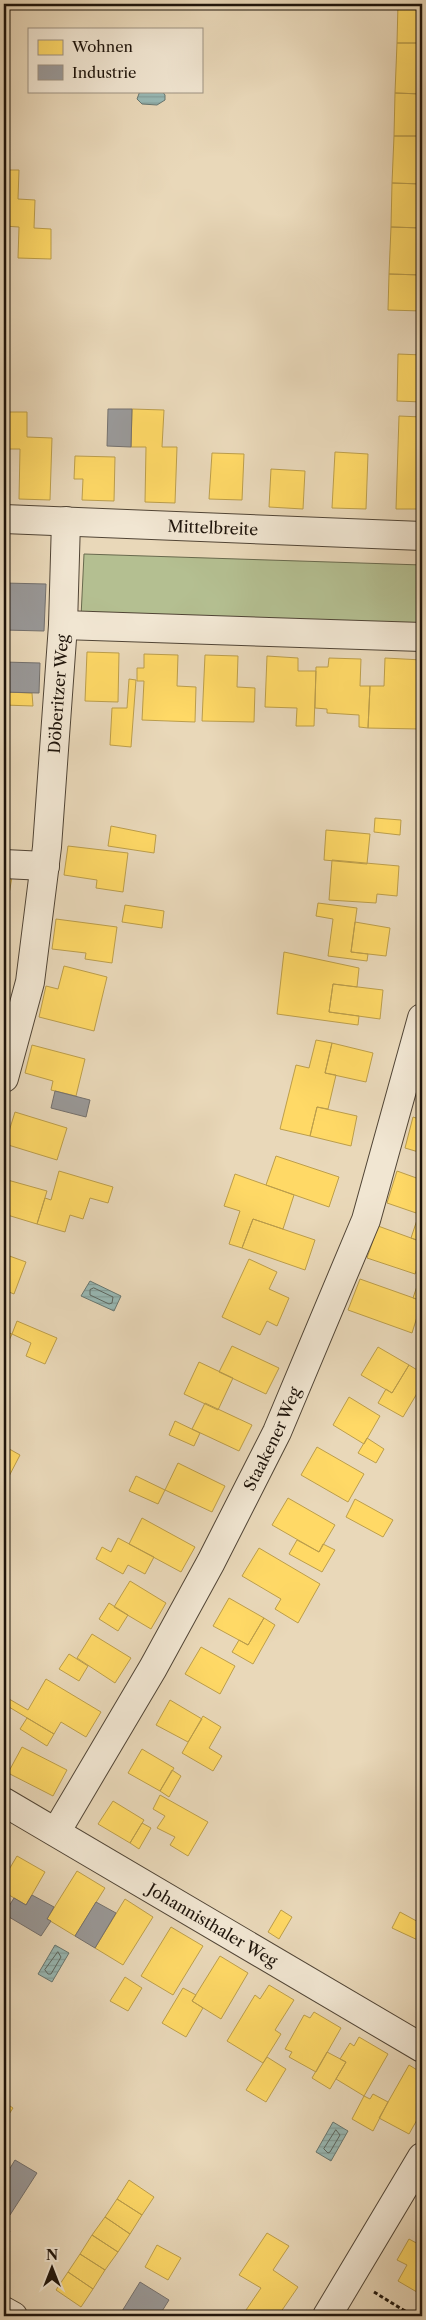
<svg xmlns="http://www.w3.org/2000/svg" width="426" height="2320" font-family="'Libre Caslon Text',serif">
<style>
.grass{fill:#b4bf91;stroke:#696a4e}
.water{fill:url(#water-rules);stroke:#677771}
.homes{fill:#ffd966;stroke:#bc9e4b}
.industry{fill:#999;stroke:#74716e}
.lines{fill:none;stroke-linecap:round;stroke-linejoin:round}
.shore{stroke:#5b6660;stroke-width:1}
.minor-casing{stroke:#514536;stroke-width:30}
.path{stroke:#1e140b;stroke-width:3;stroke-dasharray:4 2.5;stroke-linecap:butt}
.minor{stroke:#f1e6d2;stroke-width:28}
.labels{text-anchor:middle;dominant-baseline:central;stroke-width:5;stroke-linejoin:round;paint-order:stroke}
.street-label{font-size:16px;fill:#1e140b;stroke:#f1e6d2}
</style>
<defs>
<pattern id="water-rules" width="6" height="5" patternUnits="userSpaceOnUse" patternTransform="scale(1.25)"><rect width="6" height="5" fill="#98b9b5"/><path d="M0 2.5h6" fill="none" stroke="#839e9a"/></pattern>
</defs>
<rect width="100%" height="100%" fill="#e9d8b9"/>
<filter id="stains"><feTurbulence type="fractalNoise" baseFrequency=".004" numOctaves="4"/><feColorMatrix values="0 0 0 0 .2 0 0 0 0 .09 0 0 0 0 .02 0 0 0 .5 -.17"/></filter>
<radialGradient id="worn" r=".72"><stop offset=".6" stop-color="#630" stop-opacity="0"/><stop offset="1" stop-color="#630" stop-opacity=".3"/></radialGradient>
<path class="grass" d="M84 554 422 565V629L81 617Z"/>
<path class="water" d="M140 91H162L165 95V100L157 105 142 104 137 99Z
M90 1281 121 1296 114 1311 81 1296Z
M55 1945 69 1953 52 1982 38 1974Z
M333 2122 348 2131 331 2161 316 2152Z"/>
<path class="homes" d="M398 4H422V43H397Z
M397 43H422V94L395 93Z
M395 93 422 94V136H394Z
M394 136H422V184L392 183Z
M4 170H19L18 199 35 200 34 228 51 229V259L18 258 19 227 4 226Z
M392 183 422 184V228L391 227Z
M391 227 422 228V275L389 274Z
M389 274 422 275V311L388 310Z
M398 354 422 355V402L397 401Z
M4 367H5L4 425Z
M132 409 164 410 162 447H177L175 503 145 502 146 447H131Z
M4 412H27V437L52 438 50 500 19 499 20 449H4Z
M399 416 422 417V512L418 509H396Z
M335 452 368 454 366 509 332 508Z
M212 453 244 454 242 500 209 499Z
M75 456 115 457 114 501 82 500 83 479H74Z
M271 469 305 471 303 509 269 507Z
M87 652 119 653 118 702 85 701Z
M144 654 178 655 177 686 196 687 195 722 142 720 144 681H137V668H144Z
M205 655 238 656 237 687 255 688 254 722 202 721Z
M267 656 298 658V671H316L314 726H296L297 708 265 707Z
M329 658 361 659 360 686H370L368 728 359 727V715L327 713V709L315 708 316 667H328Z
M385 658 422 660 420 729 368 728 370 686H384Z
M129 679 136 680 131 747 110 745 112 708H127Z
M4 692 32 693 33 706 4 705Z
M375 818 401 820 400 835 374 832Z
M111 826 156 835 154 853 108 846Z
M326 830 370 834 367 864 324 860Z
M68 846 128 853 123 892 96 888 97 880 64 875Z
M332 860 399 866 397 896 377 894 376 903 329 900Z
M4 876 12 877 7 906H4Z
M318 903 357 908 351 952 368 954 367 961 328 956 333 919 316 916Z
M125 905 164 911 162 928 122 922Z
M56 919 117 927 112 963 85 959 86 953 52 949Z
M355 922 390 928 386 956 351 952Z
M284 952 359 968 357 987 333 984 329 1012 359 1016 358 1025 277 1014Z
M64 966 107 977 94 1031 39 1017 46 986 58 989Z
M333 984 383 990 380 1019 329 1012Z
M316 1040 332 1043 325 1073 336 1075 328 1109 317 1107 310 1136 280 1129 296 1065 309 1068Z
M332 1043 373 1053 366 1082 325 1073Z
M32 1045 85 1059 76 1096 51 1090 53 1081 25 1073Z
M317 1107 357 1116 351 1146 310 1136Z
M15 1112 67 1128 57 1160 5 1144Z
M413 1117 422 1120V1153L405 1148Z
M276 1156 339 1177 329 1207 266 1185Z
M59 1171 113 1187 108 1203 90 1198 83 1219 70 1215 65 1232 37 1224 45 1198 51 1200Z
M397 1171 422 1180V1215L387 1203Z
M235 1174 294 1195 283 1229 253 1219 242 1248 229 1244 240 1211 224 1206Z
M4 1179 47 1191 37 1224 4 1214Z
M419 1214 422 1215V1242L411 1238Z
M253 1219 315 1240 305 1270 242 1248Z
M378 1226 422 1242V1254L415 1274 367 1258Z
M4 1254 26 1262 14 1294 4 1290Z
M249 1259 277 1272 269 1289 289 1298 277 1326 267 1321 260 1335 222 1317Z
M360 1279 422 1301 412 1333 348 1310Z
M418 1283 422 1284V1301L413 1298Z
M17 1321 57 1338 45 1364 26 1356 31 1343 12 1334Z
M4 1331 12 1334 4 1351Z
M232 1346 279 1368 266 1394 219 1372Z
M378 1347 409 1365 392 1393 361 1375Z
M199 1362 233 1378 218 1410 184 1394Z
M409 1365 422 1373V1385L403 1417 378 1403 386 1389 392 1393Z
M349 1397 380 1416 364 1444 333 1425Z
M205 1403 252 1425 239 1451 192 1429Z
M175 1421 200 1433 194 1446 169 1435Z
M367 1438 384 1449 376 1463 358 1453Z
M4 1446 20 1455 5 1484 4 1483Z
M317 1447 364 1474 348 1502 301 1475Z
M178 1463 225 1486 212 1512 165 1490Z
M136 1476 165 1490 158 1504 129 1491Z
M288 1498 335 1525 319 1552 272 1525Z
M355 1499 393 1520 383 1537 346 1517Z
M142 1518 195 1547 181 1572 129 1544Z
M118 1538 154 1557 145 1574 128 1565 123 1574 96 1559 102 1547 111 1552Z
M297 1540 319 1552 323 1544 335 1550 322 1572 289 1554Z
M259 1548 320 1584 298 1623 275 1609 281 1599 242 1576Z
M130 1581 166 1603 151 1629 114 1607Z
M229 1598 264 1618 248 1645 213 1626Z
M109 1603 128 1615 118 1631 99 1619Z
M264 1618 275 1625 253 1664 232 1652 239 1640 248 1645Z
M92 1634 131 1658 115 1683 77 1658Z
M201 1647 235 1666 220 1694 185 1674Z
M69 1654 88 1666 79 1681 59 1669Z
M46 1679 101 1712 86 1737 61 1722 54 1734 4 1704V1696L28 1710Z
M170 1700 202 1719 188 1742 156 1725Z
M203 1716 221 1727 209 1748 222 1756 213 1771 182 1753Z
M27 1718 54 1734 47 1746 20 1729Z
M22 1747 67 1770 53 1796 8 1773Z
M142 1749 174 1768 160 1791 128 1773Z
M172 1770 181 1776 169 1797 160 1791Z
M160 1795 208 1822 188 1856 170 1845 175 1837 157 1828 165 1816 153 1809Z
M113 1801 144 1820 130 1843 98 1824Z
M142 1823 151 1828 139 1849 130 1843Z
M17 1856 45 1872 26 1905 4 1892V1878Z
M77 1871 105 1888 75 1936 47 1919Z
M125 1899 153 1917 123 1965 95 1948Z
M281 1910 292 1917 279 1939 268 1932Z
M400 1912 422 1924V1942L392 1928Z
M171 1927 203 1946 173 1995 141 1976Z
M220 1956 248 1973 221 2019 192 2001Z
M125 1977 142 1988 128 2011 110 2001Z
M269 1985 294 2000 275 2030 281 2034 263 2063 227 2041 255 1995 260 1999Z
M183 1988 196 1995 192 2001 203 2008 186 2037 162 2023Z
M314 2012 341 2028 316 2072 289 2057 292 2052 285 2049 304 2015 310 2018Z
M359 2037 388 2054 364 2096 336 2079 346 2062 340 2059 350 2043 354 2046Z
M327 2052 346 2062 330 2089 312 2078Z
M267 2057 286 2069 266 2102 246 2090Z
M409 2065 422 2073V2111L409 2134 379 2118Z
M373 2094 388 2102 373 2131 352 2119 364 2096 370 2099Z
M4 2102 13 2108 4 2122Z
M129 2180 154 2197 142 2215 117 2199Z
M117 2199 142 2215 130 2234 105 2217Z
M105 2217 130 2234 118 2252 92 2235Z
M267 2233 289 2246 273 2270 298 2287 278 2316H242L261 2288 239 2275Z
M92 2235 118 2252 105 2270 80 2254Z
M409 2239 420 2245 422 2242V2295L398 2281 407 2265 397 2260Z
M157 2245 181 2258 168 2280 145 2267Z
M80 2254 105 2270 93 2289 68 2272Z
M68 2272 93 2289 81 2307 56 2290Z"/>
<path class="industry" d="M108 409H132L131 447 107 446Z
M4 583 46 584 44 631 4 630Z
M4 662 40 663 39 693 4 692Z
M55 1091 90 1100 86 1117 51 1108Z
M32 1895 54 1907 47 1919 51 1921 41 1936 4 1914 14 1898 26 1905Z
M96 1902 116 1913 95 1948 75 1936Z
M15 2160 37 2173 10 2215 4 2211V2178Z
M4 2227 10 2231 4 2240Z
M140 2282 169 2300 159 2316H119Z"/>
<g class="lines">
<path class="shore" d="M94 1288 113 1297 112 1303 109 1304 90 1295V1290Z
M58 1952 61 1957 51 1974H48L45 1970Z
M336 2130 340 2135 330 2152 328 2153 324 2149Z"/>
<defs>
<g id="minor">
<path id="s1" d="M4 519 422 536"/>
<path d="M63 625 422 637"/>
<path d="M4 864 45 866"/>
<path id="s2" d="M4 1078 30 982 47 847 63 625 66 521"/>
<path id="s3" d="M4 1802 422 2048"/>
<path id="s4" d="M56 1832 153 1668 211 1562 277 1432 366 1220 422 1018"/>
<path d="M4 2311 13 2316"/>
<path d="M327 2316 422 2157"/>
</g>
</defs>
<use href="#minor" class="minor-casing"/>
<path class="path" d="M374 2292 413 2316"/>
<use href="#minor" class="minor"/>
</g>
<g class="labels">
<g class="street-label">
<text stroke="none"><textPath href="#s1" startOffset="209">Mittelbreite</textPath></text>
<text stroke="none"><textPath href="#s2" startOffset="389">Döberitzer Weg</textPath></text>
<text stroke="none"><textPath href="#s4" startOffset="449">Staakener Weg</textPath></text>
<text stroke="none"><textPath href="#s3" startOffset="242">Johannisthaler Weg</textPath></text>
</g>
</g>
<rect width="426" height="2320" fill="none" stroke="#e9d8b9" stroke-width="20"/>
<rect x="5" y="5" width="416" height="2310" fill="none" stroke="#1e140b" stroke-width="2.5"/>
<rect x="10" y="10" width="406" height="2300" fill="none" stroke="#1e140b"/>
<rect x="28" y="28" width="175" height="65" fill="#f1e6d2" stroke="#9d9282"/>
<rect x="38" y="40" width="25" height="15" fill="#ffd966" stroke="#9d9282"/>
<text x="72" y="52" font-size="15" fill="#1e140b">Wohnen</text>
<rect x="38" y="65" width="25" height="15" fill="#999999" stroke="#9d9282"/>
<text x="72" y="78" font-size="15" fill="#1e140b">Industrie</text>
<g transform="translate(52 2268)" stroke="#f1e6d2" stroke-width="4" paint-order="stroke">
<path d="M0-4L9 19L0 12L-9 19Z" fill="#1e140b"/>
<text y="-8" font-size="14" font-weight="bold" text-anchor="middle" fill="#1e140b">N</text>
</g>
<rect width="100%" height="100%" filter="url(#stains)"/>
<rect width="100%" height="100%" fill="url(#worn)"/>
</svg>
